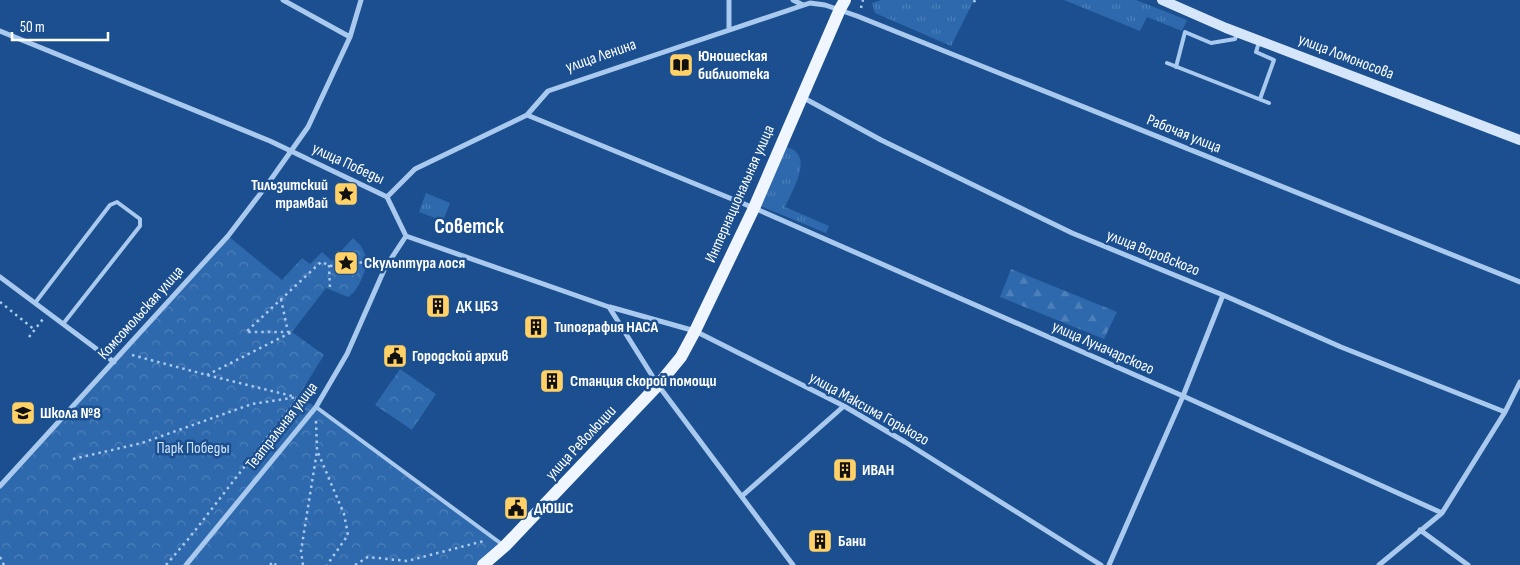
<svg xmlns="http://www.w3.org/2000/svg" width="1520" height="565" font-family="'Sofia Sans Condensed',sans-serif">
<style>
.grass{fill:url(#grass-tufts)}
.forest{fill:url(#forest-firs)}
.park{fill:url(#park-crowns)}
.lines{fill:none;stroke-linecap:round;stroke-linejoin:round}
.path{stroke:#a9c9ee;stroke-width:2.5;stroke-dasharray:2.5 4;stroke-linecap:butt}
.lane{stroke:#a9c9ee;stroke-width:4}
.street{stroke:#a9c9ee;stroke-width:5}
.secondary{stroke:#d6e6fa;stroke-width:10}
.primary{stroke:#f0f6ff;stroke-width:12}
.labels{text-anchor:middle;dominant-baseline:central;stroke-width:5;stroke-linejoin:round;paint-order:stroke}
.street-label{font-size:16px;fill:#fff;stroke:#1b4f8f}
.poi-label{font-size:16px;font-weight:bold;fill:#fff;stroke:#1b4f8f;text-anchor:start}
.park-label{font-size:16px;fill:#cfe3fa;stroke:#1b4f8f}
.district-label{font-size:21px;font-weight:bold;fill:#fff;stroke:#1b4f8f}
</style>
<defs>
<pattern id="grass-tufts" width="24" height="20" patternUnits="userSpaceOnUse" patternTransform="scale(1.25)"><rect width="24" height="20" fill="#2e69ad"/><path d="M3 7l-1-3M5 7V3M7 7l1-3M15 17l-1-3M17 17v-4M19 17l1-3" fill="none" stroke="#4d80b9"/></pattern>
<pattern id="forest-firs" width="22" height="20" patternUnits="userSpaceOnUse" patternTransform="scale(1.25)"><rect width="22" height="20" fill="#2e69ad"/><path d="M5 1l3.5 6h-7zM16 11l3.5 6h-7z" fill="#4d80b9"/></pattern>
<pattern id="park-crowns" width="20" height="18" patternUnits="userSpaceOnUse" patternTransform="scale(1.25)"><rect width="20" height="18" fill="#2e69ad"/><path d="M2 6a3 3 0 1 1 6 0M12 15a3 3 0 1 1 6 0" fill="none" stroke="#4d80b9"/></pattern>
</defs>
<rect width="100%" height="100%" fill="#1b4f8f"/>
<path class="grass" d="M881 0H974L951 46 875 13 872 3Z
M1064 0H1136L1187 20 1182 31 1147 17 1140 31Z
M785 146C788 148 794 149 796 152 809 164 791 194 785 207L829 226 826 233 760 206Z
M426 193 450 203 443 221 419 212Z"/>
<path class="forest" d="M1011 269 1117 312 1104 339 1000 297Z"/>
<path class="park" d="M228 236 282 280 302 258 310 264 322 252 332 261 353 238 361 246 369 263C362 274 360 290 348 297L326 288 292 332 324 355 298 397 316 407 505 546 483 565H0V486Z
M400 369 436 394 412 430 375 405Z"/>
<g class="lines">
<path class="path" d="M974 0 976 5
M861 8 863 0
M336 264a9 9 0 1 1 18 0a9 9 0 1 1-18 0Z
M353 262 369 263
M329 265 330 289
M281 299 288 332
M0 302 35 330
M29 337 43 319
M132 355 207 375 296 397
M207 375 292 332H246L321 262 337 268
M316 421 317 450 344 514 348 535 327 565
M73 459 142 443 252 404 298 397
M0 557 4 565
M166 565 190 537 297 399
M270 565 273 562 276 565
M303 565 301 551 317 451
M355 565 368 557 407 561 484 541"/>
<path class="lane" d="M1259 42 1256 52 1274 60 1260 99
M1167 63 1269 103
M1176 67 1185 32 1211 43 1235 39 1237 34
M35 303 110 205 117 202 140 219V226L63 324
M316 407 503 545"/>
<path class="street" d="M283 0 350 37
M793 0 803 5
M729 30V0
M0 31 270 141 381 194 387 197 406 236 609 307 658 385 793 565
M802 97 881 140 1072 233 1223 295 1341 347 1505 412
M527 115 754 208 1183 396 1442 513
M387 197 415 169 527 115 548 91 810 3 825 5 857 16 1520 282
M0 277 114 362
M610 307 695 331 844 406 905 442 1101 565
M0 486 228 236 267 185 308 127 350 37 361 0
M742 496 844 406
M1420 530 1468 565
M186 565 316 407 347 354 385 268 406 236
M1109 565 1183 396 1223 295
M1379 565 1442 513 1505 412 1520 382"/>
<path class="secondary" d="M1162 0 1226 28 1520 140"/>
<path class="primary" d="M483 565 505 546 658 385 681 357 695 331 754 208 840 9 845 0"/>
</g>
<defs>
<symbol id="library-square" viewBox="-11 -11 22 22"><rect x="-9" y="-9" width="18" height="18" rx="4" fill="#ffd166" stroke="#1b4f8f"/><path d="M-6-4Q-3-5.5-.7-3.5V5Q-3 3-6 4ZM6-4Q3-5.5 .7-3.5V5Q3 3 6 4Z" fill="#111"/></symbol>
<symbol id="sight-square" viewBox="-11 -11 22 22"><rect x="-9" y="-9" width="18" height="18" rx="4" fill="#ffd166" stroke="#1b4f8f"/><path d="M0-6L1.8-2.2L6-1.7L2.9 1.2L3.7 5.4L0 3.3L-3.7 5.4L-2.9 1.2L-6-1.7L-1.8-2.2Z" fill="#111"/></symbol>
<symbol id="building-square" viewBox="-11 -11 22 22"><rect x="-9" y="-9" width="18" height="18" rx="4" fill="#ffd166" stroke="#1b4f8f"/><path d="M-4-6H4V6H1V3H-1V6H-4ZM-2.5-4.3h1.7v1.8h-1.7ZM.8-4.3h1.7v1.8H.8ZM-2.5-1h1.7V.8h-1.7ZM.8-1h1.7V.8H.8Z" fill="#111"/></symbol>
<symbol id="civic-square" viewBox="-11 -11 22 22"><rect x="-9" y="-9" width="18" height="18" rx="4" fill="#ffd166" stroke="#1b4f8f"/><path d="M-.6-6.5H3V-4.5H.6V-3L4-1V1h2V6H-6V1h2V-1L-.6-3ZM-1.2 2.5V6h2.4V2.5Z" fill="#111"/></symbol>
<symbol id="school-square" viewBox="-11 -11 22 22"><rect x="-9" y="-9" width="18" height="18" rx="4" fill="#ffd166" stroke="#1b4f8f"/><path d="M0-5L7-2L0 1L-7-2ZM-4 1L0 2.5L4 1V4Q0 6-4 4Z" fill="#111"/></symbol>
</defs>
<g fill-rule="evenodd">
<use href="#library-square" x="667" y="51" width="28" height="28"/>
<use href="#sight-square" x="332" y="180" width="28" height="28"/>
<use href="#sight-square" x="332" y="249" width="28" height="28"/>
<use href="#building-square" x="424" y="292" width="28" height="28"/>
<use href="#building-square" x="522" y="313" width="28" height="28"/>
<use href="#civic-square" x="381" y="342" width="28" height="28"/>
<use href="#building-square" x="538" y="367" width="28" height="28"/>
<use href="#school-square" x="9" y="399" width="28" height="28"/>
<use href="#building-square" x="831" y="456" width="28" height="28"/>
<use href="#civic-square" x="502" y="494" width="28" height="28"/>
<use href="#building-square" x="806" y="527" width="28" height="28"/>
</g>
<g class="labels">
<g class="street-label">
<text transform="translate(601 56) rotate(-19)">улица Ленина</text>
<text transform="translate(1346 57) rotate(21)">улица Ломоносова</text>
<text transform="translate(1184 134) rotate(22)">Рабочая улица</text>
<text transform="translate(348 164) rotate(25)">улица Победы</text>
<text transform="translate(740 194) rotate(-66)">Интернациональная улица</text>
<text transform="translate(1153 253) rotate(22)">улица Воровского</text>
<text transform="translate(141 313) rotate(-48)">Комсомольская улица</text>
<text transform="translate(1103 348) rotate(24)">улица Луначарского</text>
<text transform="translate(869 409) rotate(29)">улица Максима Горького</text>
<text transform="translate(282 426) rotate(-52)">Театральная улица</text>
<text transform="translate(581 443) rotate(-47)">улица Революции</text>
</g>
<g class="poi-label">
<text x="698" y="56">Юношеская<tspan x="698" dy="18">библиотека</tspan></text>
<text x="328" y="185" text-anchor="end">Тильзитский<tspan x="328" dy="18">трамвай</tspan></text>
<text x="364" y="263">Скульптура лося</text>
<text x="456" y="306">ДК ЦБЗ</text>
<text x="554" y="327">Типография НАСА</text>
<text x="412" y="356">Городской архив</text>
<text x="570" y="381">Станция скорой помощи</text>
<text x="40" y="413">Школа №8</text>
<text x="862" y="470">ИВАН</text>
<text x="534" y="508">ДЮШС</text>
<text x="838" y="541">Бани</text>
</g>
<g class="park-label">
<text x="193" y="448">Парк Победы</text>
</g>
<g class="district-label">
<text x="469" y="226">Советск</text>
</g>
</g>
<path d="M12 32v8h96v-8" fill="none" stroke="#ffffff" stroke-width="2.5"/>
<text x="20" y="32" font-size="15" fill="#ffffff" stroke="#1b4f8f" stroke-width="4" paint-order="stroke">50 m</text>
</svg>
